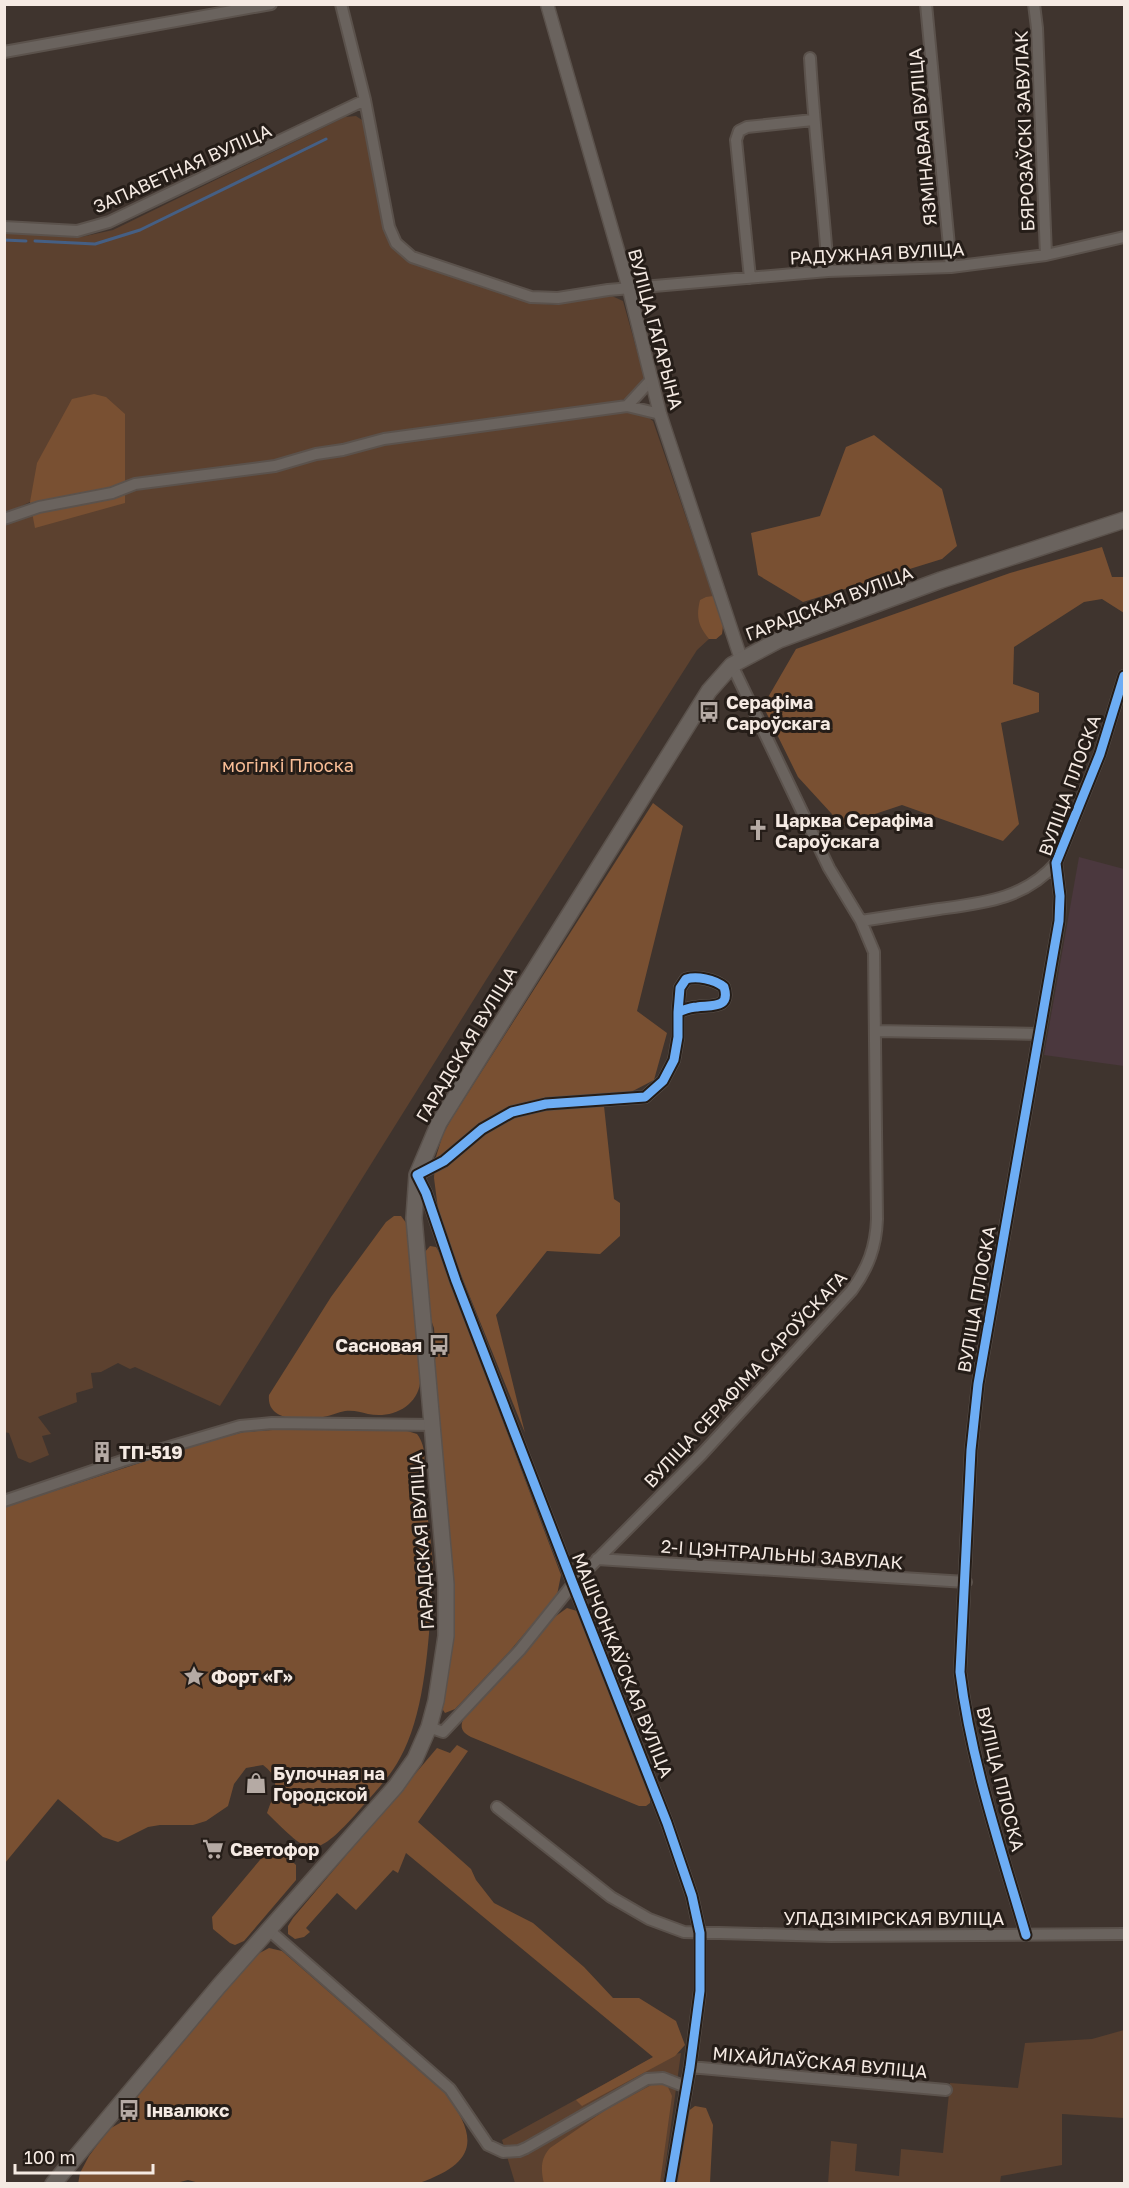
<svg xmlns="http://www.w3.org/2000/svg" width="1129" height="2188" font-family="'Golos Text',sans-serif">
<style>
.medical{fill:#4b383e}
.green{fill:#5c412f}
.forest{fill:#795032}
.lines{fill:none;stroke-linecap:round;stroke-linejoin:round}
.stream{stroke:#455f84;stroke-width:3}
.minor-casing{stroke:#5b524c;stroke-width:14}
.tertiary-casing{stroke:#5b524c;stroke-width:15}
.secondary-casing{stroke:#5b524c;stroke-width:18}
.minor{stroke:#6a635e;stroke-width:10}
.tertiary{stroke:#6a635e;stroke-width:12}
.secondary{stroke:#6a635e;stroke-width:15}
.cycleway-casing{stroke:#251d18;stroke-width:13}
.cycleway{stroke:#6dadf4;stroke-width:9}
.labels{text-anchor:middle;dominant-baseline:central;stroke-width:6;stroke-linejoin:round;paint-order:stroke}
.street-label{font-size:18px;fill:#f5eae3;stroke:#251d18}
.poi-label{font-size:18px;font-weight:bold;fill:#f5eae3;stroke:#251d18;text-anchor:start}
.park-label{font-size:18px;fill:#f8bd96;stroke:#251d18}
</style>
<rect width="100%" height="100%" fill="#3f342e"/>
<path class="medical" d="M1079 857 1124 869V1066L1044 1055Z"/>
<path class="green" d="M356 116 365 122 383 229C390 246 400 256 416 265L526 301 553 305 612 296 623 301 644 376C639 391 632 398 617 401L383 435 272 462 165 474 30 502 5 514V233L81 237 113 230 345 117Z
M624 410 644 414 653 421 723 625 722 634 716 639H709L697 650 681 675 486 980 220 1406 135 1367 130 1369 118 1363 101 1372 91 1373 93 1388 76 1393 77 1402 38 1417 51 1434 42 1436 49 1455 30 1463 18 1458 9 1433 4 1432V524L32 515 125 492 219 479 312 461 380 444Z
M1124 2030V2118L1062 2114V2165L1001 2176 1000 2183 828 2184 831 2141 857 2144 855 2171 899 2176 901 2149 943 2153 950 2083 1018 2088 1025 2043 1092 2039Z
M681 2053 663 2183H515L502 2140 654 2057Z"/>
<path class="forest" d="M94 394 106 397 125 414V503L35 528 30 502 37 463 72 399Z
M874 435 942 489 957 546 942 559 803 602 758 575 751 533 820 516 846 447Z
M1102 547 1112 577H1124V613L1102 599 1084 602 1014 647 1013 684 1039 693V712L1001 723 1019 824 1003 841 902 805 842 825 798 777 763 706 796 649 1010 573Z
M713 596 723 625 722 634 716 639H709C698 625 696 617 700 600L706 597Z
M653 803 683 826 637 1011 667 1033 654 1080 604 1106 614 1199 620 1203V1236L600 1254 547 1251 496 1315 525 1433 447 1240 438 1209 434 1178 435 1160 443 1134 452 1118Z
M394 1216H401L407 1224 420 1383C417 1407 391 1419 368 1414 360 1412 354 1410 345 1411 338 1412 331 1416 323 1417 305 1420 266 1423 269 1395L331 1297 386 1222Z
M430 1246 436 1247 439 1252 561 1575 557 1595 509 1652 455 1709 445 1713 441 1707 450 1646 432 1373 436 1355 434 1328 427 1309 424 1253Z
M287 1429H401L417 1434C427 1447 425 1464 422 1479 426 1509 432 1540 433 1570 433 1582 431 1594 431 1606 428 1652 423 1718 400 1758 389 1779 370 1797 355 1815 312 1862 309 1854 267 1813 274 1793 283 1780 263 1765L246 1768 234 1784 228 1806 206 1821 193 1825H160L148 1827 118 1842 103 1837 58 1799 5 1863V1507L204 1442 244 1432Z
M567 1608 577 1611 581 1616 650 1796V1803L646 1806H639L471 1737C461 1732 459 1726 465 1716L556 1616Z
M457 1745 468 1751 418 1822 471 1869 476 1880 494 1903 533 1923 584 1967 613 1998H639L676 2021 685 2045 675 2056 582 2106 576 2100 653 2057 406 1853 398 1873 393 1870 356 1910 337 1893 306 1928 310 1932 304 1937 295 1939 288 1934V1926L293 1918 437 1748 450 1753Z
M274 1850 283 1853 296 1865V1880L244 1941 235 1945 230 1943 213 1929 212 1917 265 1854Z
M269 1948 282 1951 445 2093C480 2139 476 2163 419 2183L203 2184 188 2180 172 2184H78L80 2173 89 2156 109 2129 120 2123 134 2108 139 2093 256 1955Z
M655 2083 667 2085 672 2096 660 2183 544 2184C541 2170 540 2159 550 2148L607 2109Z
M695 2106 706 2108 713 2125 710 2183 675 2184 687 2112Z"/>
<g class="lines">
<path class="stream" d="M4 240 26 241
M35 241 95 244 140 230 326 139"/>
<defs>
<path id="minor" d="M341 4 365 100 389 227 396 243 412 257 531 297 558 298 608 290 828 271 951 267 1046 255 1124 237
M926 4 951 267
M1034 4 1037 28 1046 255
M4 52 271 4
M810 58C814 129 823 200 828 271
M4 227 77 231 109 222 365 100
M750 278 736 140 739 131 747 127 813 120
M627 406 651 380
M4 519 39 507 112 493 135 484 275 466 316 454 343 450 384 439 627 406 660 414
M861 921C887 917 913 913 939 909 983 903 1025 899 1056 863
M876 1031 1039 1034
M4 1501 122 1461 240 1426 272 1423 433 1425
M597 1559 966 1582
M429 1727 443 1732 520 1650 573 1584 702 1454 852 1290C868 1268 876 1247 877 1219L874 952 861 921 829 868 732 665
M497 1807 611 1897 649 1919 684 1932 831 1936 1124 1934
M270 1931 450 2089 488 2145 503 2152 519 2151 526 2148 647 2079 663 2078 686 2087
M1026 1935C1001 1849 971 1762 960 1672L971 1450 978 1384 1059 921 1060 896 1056 863 1100 754 1124 676
M690 2067 946 2090
M670 2184 690 2067 700 1991V1933L692 1896 667 1823 573 1584 456 1281 426 1193 417 1175 444 1161 482 1129 512 1112 546 1104 645 1097 663 1081 674 1060 678 1037V1012C684 1010 690 1007 697 1007 711 1005 731 1009 724 987 714 979 697 976 686 979L680 988 678 1012"/>
<path id="tertiary" d="M547 4 629 289 660 414 741 659"/>
<path id="secondary" d="M53 2184 219 1986 396 1786 415 1759 429 1727 436 1701 446 1636V1584L414 1218 417 1175 439 1123 709 691 732 665 779 640 941 580 1124 520"/>
</defs>
<use href="#minor" class="minor-casing"/>
<use href="#tertiary" class="tertiary-casing"/>
<use href="#secondary" class="secondary-casing"/>
<use href="#minor" class="minor"/>
<use href="#tertiary" class="tertiary"/>
<use href="#secondary" class="secondary"/>
<defs>
<path id="cycleway" d="M1026 1935C1001 1849 971 1762 960 1672L971 1450 978 1384 1059 921 1060 896 1056 863 1100 754 1124 676
M670 2184 690 2067 700 1991V1933L692 1896 667 1823 573 1584 456 1281 426 1193 417 1175 444 1161 482 1129 512 1112 546 1104 645 1097 663 1081 674 1060 678 1037V1012C684 1010 690 1007 697 1007 711 1005 731 1009 724 987 714 979 697 976 686 979L680 988 678 1012"/>
</defs>
<use href="#cycleway" class="cycleway-casing"/>
<use href="#cycleway" class="cycleway"/>
</g>
<defs>
<symbol id="bus-bare" viewBox="-9 -9 18 18"><path d="M-5-6H5V4H4V6H2V4H-2V6H-4V4H-5ZM-3.5-4V0h7V-4ZM-3.5 1.2v1.5H-2V1.2ZM2 1.2v1.5H3.5V1.2Z" fill="#b5aaa4" stroke="#251d18" stroke-width="2.5" paint-order="stroke"/></symbol>
<symbol id="church-bare" viewBox="-9 -9 18 18"><path d="M-1.2-6h2.4v3.5h3.3v2.4h-3.3V6h-2.4V-.1h-3.3v-2.4h3.3Z" fill="#b5aaa4" stroke="#251d18" stroke-width="2.5" paint-order="stroke"/></symbol>
<symbol id="building-bare" viewBox="-9 -9 18 18"><path d="M-4-6H4V6H1V3H-1V6H-4ZM-2.5-4.3h1.7v1.8h-1.7ZM.8-4.3h1.7v1.8H.8ZM-2.5-1h1.7V.8h-1.7ZM.8-1h1.7V.8H.8Z" fill="#b5aaa4" stroke="#251d18" stroke-width="2.5" paint-order="stroke"/></symbol>
<symbol id="sight-bare" viewBox="-9 -9 18 18"><path d="M0-6L1.8-2.2L6-1.7L2.9 1.2L3.7 5.4L0 3.3L-3.7 5.4L-2.9 1.2L-6-1.7L-1.8-2.2Z" fill="#b5aaa4" stroke="#251d18" stroke-width="2.5" paint-order="stroke"/></symbol>
<symbol id="shop-bare" viewBox="-9 -9 18 18"><path d="M-5-2.5h2.3a2.7 3.5 0 0 1 5.4 0H5L5.5 6h-11ZM-1.5-2.5h3a1.5 2.3 0 0 0-3 0Z" fill="#b5aaa4" stroke="#251d18" stroke-width="2.5" paint-order="stroke"/></symbol>
<symbol id="supermarket-bare" viewBox="-9 -9 18 18"><path d="M-6-5.5h2.5l.6 2H6L4.5 2H-2.5L-4.4-4H-6ZM-1.5 3.2a1.3 1.3 0 1 0 .1 0ZM3 3.2a1.3 1.3 0 1 0 .1 0Z" fill="#b5aaa4" stroke="#251d18" stroke-width="2.5" paint-order="stroke"/></symbol>
</defs>
<g fill-rule="evenodd">
<use href="#bus-bare" x="694" y="697" width="30" height="30"/>
<use href="#church-bare" x="743" y="815" width="30" height="30"/>
<use href="#bus-bare" x="424" y="1330" width="30" height="30"/>
<use href="#building-bare" x="87" y="1437" width="30" height="30"/>
<use href="#sight-bare" x="179" y="1661" width="30" height="30"/>
<use href="#shop-bare" x="241" y="1768" width="30" height="30"/>
<use href="#supermarket-bare" x="198" y="1834" width="30" height="30"/>
<use href="#bus-bare" x="114" y="2095" width="30" height="30"/>
</g>
<g class="labels">
<g class="street-label">
<text transform="translate(1024 131) rotate(-92)">БЯРОЗАЎСКІ ЗАВУЛАК</text>
<text transform="translate(922 137) rotate(-95)">ЯЗМІНАВАЯ ВУЛІЦА</text>
<text transform="translate(182 168) rotate(-24)">ЗАПАВЕТНАЯ ВУЛІЦА</text>
<text transform="translate(877 253) rotate(-3)">РАДУЖНАЯ ВУЛІЦА</text>
<text transform="translate(656 329) rotate(75)">ВУЛІЦА ГАГАРЫНА</text>
<text transform="translate(829 603) rotate(-21)">ГАРАДСКАЯ ВУЛІЦА</text>
<text transform="translate(1069 785) rotate(-70)">ВУЛІЦА ПЛОСКА</text>
<text transform="translate(466 1044) rotate(-59)">ГАРАДСКАЯ ВУЛІЦА</text>
<text transform="translate(976 1299) rotate(-80)">ВУЛІЦА ПЛОСКА</text>
<text transform="translate(745 1379) rotate(-47)">ВУЛІЦА СЕРАФІМА САРОЎСКАГА</text>
<text transform="translate(421 1541) rotate(-94)">ГАРАДСКАЯ ВУЛІЦА</text>
<text transform="translate(782 1554) rotate(4)">2-І ЦЭНТРАЛЬНЫ ЗАВУЛАК</text>
<text transform="translate(623 1665) rotate(68)">МАШЧОНКАЎСКАЯ ВУЛІЦА</text>
<text transform="translate(1001 1779) rotate(76)">ВУЛІЦА ПЛОСКА</text>
<text x="894" y="1918">УЛАДЗІМІРСКАЯ ВУЛІЦА</text>
<text transform="translate(820 2062) rotate(5)">МІХАЙЛАЎСКАЯ ВУЛІЦА</text>
</g>
<g class="poi-label">
<text x="726" y="702">Серафіма<tspan x="726" dy="21">Сароўскага</tspan></text>
<text x="775" y="820">Царква Серафіма<tspan x="775" dy="21">Сароўскага</tspan></text>
<text x="422" y="1345" text-anchor="end">Сасновая</text>
<text x="119" y="1452">ТП-519</text>
<text x="211" y="1676">Форт «Г»</text>
<text x="273" y="1773">Булочная на<tspan x="273" dy="21">Городской</tspan></text>
<text x="230" y="1849">Светофор</text>
<text x="146" y="2110">Інвалюкс</text>
</g>
<g class="park-label">
<text x="288" y="765">могілкі Плоска</text>
</g>
</g>
<rect width="1129" height="2188" fill="none" stroke="#f5eae3" stroke-width="12"/>
<path d="M15 2164v9h138v-9" fill="none" stroke="#f5eae3" stroke-width="3"/>
<text x="24" y="2164" font-size="18" fill="#f5eae3" stroke="#251d18" stroke-width="4.5" paint-order="stroke">100 m</text>
</svg>
